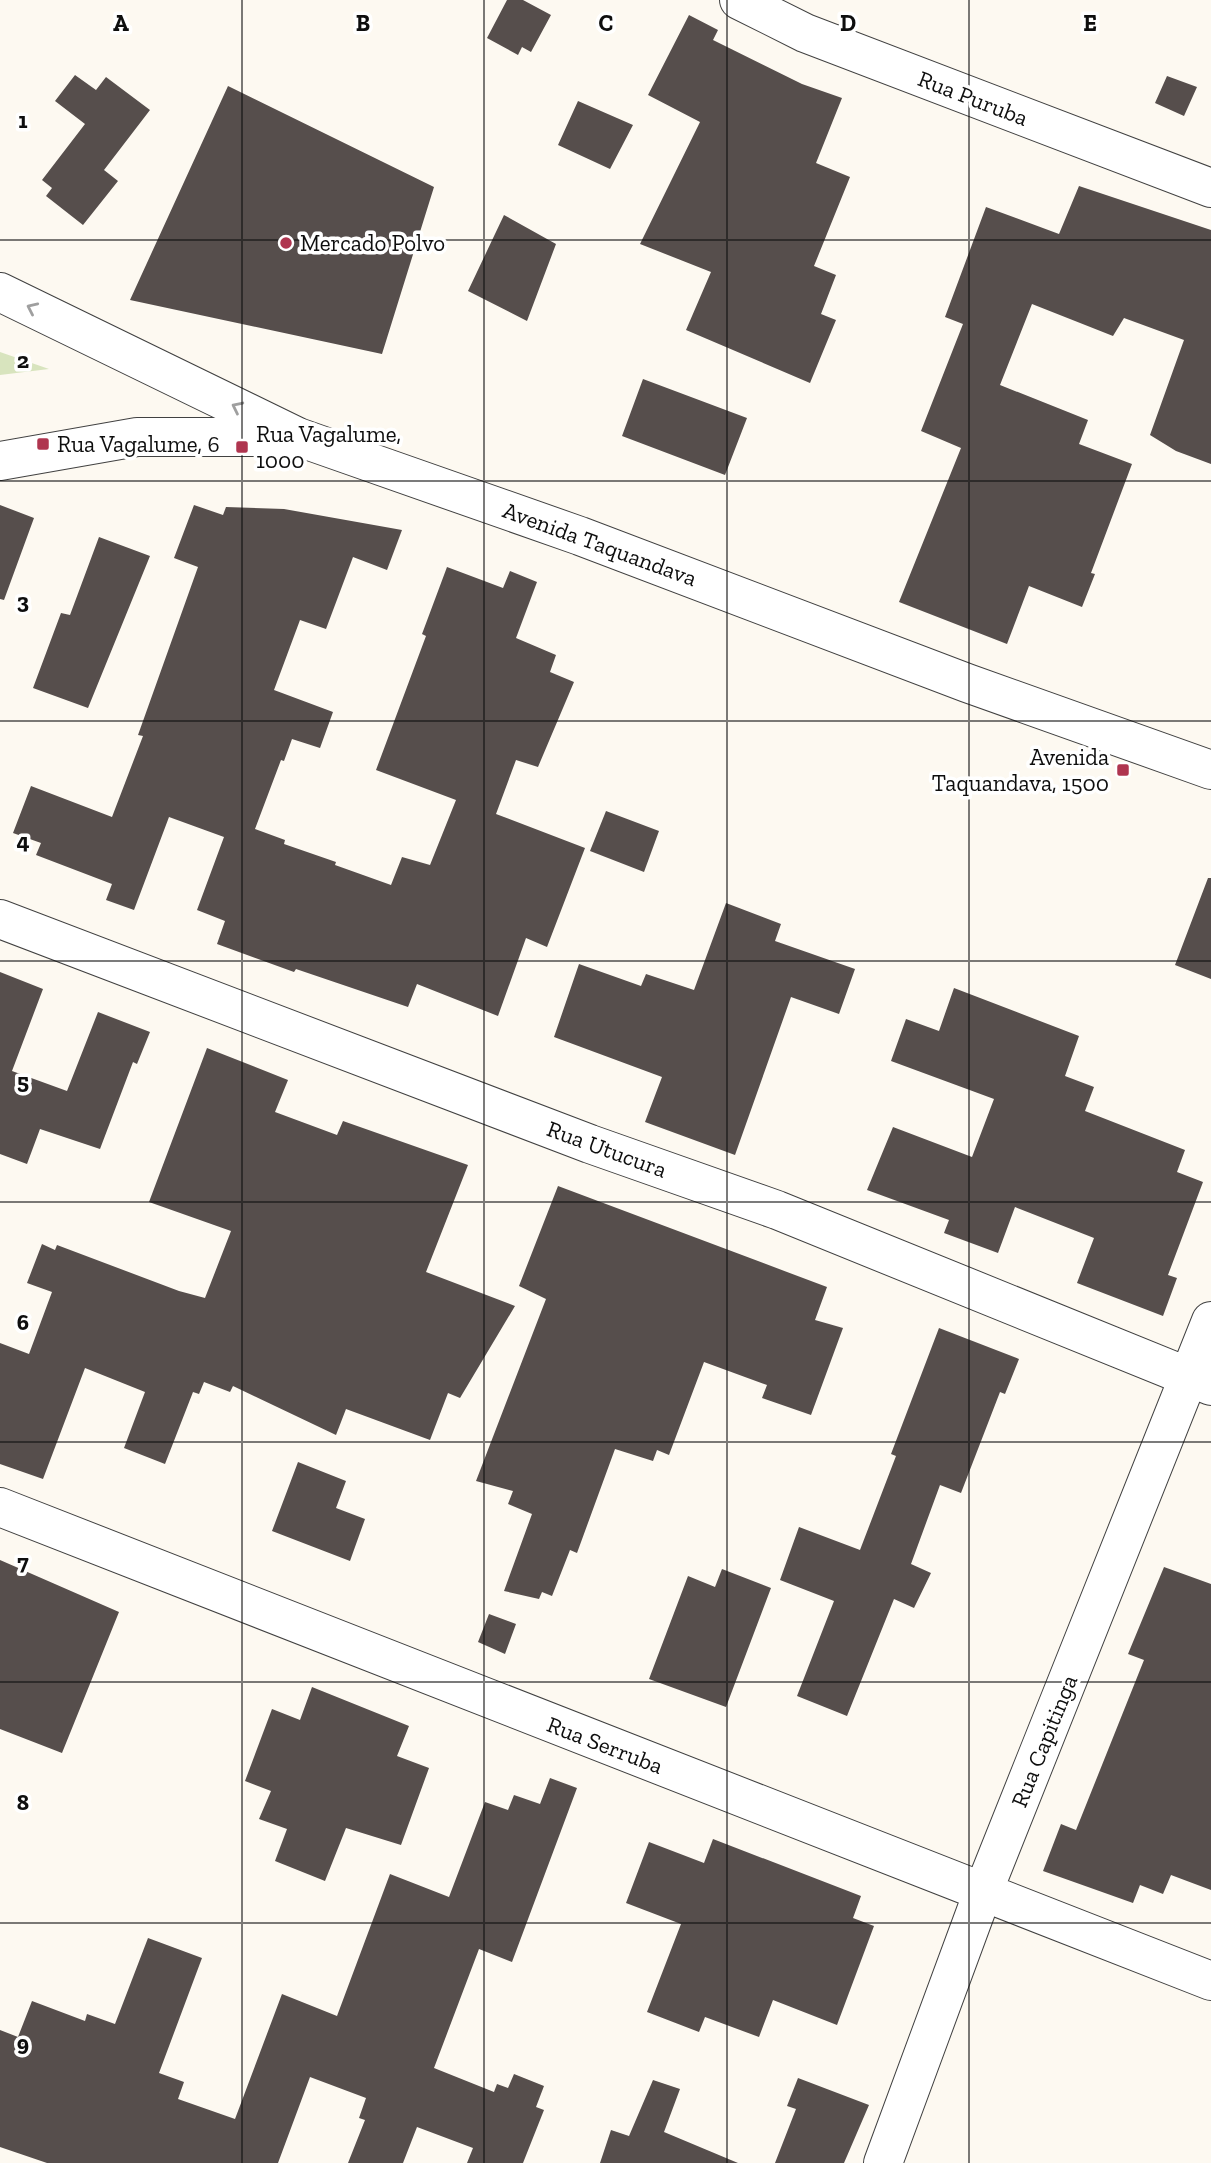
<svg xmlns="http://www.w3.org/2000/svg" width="1211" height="2163" font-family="'Zilla Slab',serif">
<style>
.green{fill:#d8e4be}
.building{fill:#564e4c}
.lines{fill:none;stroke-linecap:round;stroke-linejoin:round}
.minor-casing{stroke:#414141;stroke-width:40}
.minor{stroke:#fff;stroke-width:38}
.oneway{stroke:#9f9f9f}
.grid{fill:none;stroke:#0e0e0e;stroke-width:2;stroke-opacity:0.55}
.poi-dot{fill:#af354f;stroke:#fff;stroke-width:2.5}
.labels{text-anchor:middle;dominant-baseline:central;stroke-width:7;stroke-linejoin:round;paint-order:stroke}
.street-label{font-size:23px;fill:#0e0e0e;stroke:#fff}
.poi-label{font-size:23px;fill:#0e0e0e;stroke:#fff;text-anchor:start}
.grid-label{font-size:23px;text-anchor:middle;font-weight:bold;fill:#0e0e0e;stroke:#fff;stroke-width:7;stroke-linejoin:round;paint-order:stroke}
</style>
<rect width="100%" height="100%" fill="#fdf9f1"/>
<path class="green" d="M0 352 49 369 0 375Z"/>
<path class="building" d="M507 0H523L551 15 531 52 522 47 518 55 487 38Z
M689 15 718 30 713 40 802 84 842 98 816 163 850 177 814 266 836 275 821 314 836 320 810 383 686 330 711 272 640 244 700 122 648 95Z
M75 75 96 90 106 77 150 110 104 170 118 181 83 225 46 196 52 188 42 180 85 124 55 101Z
M1167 76 1197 87 1184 116 1155 103Z
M228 86 434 187 382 354 130 300Z
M578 101 633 125 610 169 558 145Z
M1079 186 1211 230V464L1176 451 1150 435 1184 340 1124 318 1113 336 1032 304 1000 385 1088 420 1079 444 1132 464 1091 573 1095 574 1082 607 1029 586 1007 644 899 602 961 448 921 431 963 324 945 317 986 207 1059 234Z
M504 215 556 244 527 321 468 291Z
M643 379 747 418 725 475 622 436Z
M0 505 34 518 4 600 0 599Z
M194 505 223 515 226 507 284 509 402 530 387 570 353 557 326 629 300 620 274 690 333 712 320 748 292 739 284 761 281 760 255 829 285 840 284 844 336 862 335 865 391 885 402 857 430 865 456 800 376 770 426 636 422 634 447 567 503 588 510 571 537 582 516 638 556 655 550 672 574 682 538 767 516 760 496 814 585 848 547 947 526 938 498 1016 417 984 408 1007 296 969 294 972 217 944 225 921 197 910 224 837 169 817 134 910 106 900 112 884 36 855 41 843 13 833 31 786 112 817 143 736 138 735 198 567 174 558Z
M99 537 150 556 88 708 33 688 61 613 70 615Z
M606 811 659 831 644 872 590 851Z
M1208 878H1211V979L1175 965Z
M726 903 781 924 775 941 855 969 839 1014 791 997 735 1155 645 1122 662 1077 554 1037 579 964 641 986 646 974 694 990Z
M0 972 43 989 12 1071 67 1091 98 1012 150 1032 137 1064 133 1062 100 1149 40 1129 27 1164 0 1154Z
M954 988 1079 1036 1065 1076 1094 1087 1085 1111 1185 1150 1177 1172 1203 1182 1168 1275 1177 1278 1163 1316 1077 1283 1094 1238 1015 1207 998 1253 944 1233 949 1220 867 1190 893 1127 972 1157 994 1099 891 1061 906 1019 939 1031Z
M207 1048 288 1080 275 1112 337 1135 343 1121 468 1165 426 1272 515 1306 460 1398 448 1393 430 1440 346 1409 336 1435 233 1386 230 1392 204 1382 199 1394 193 1392 165 1464 124 1448 145 1392 85 1368 43 1479 0 1464V1343L29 1354 52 1292 27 1283 42 1244 55 1250 57 1245 179 1291 205 1298 231 1231 149 1202Z
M558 1186 827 1287 815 1320 843 1328 811 1415 762 1398 767 1385 704 1362 669 1455 657 1450 653 1461 615 1449 577 1553 570 1550 552 1596 542 1592 539 1599 504 1591 532 1514 508 1504 513 1491 476 1481 546 1299 519 1286Z
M939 1328 1019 1359 1005 1394 1000 1392 961 1493 940 1485 911 1564 931 1573 914 1608 894 1599 847 1716 797 1696 834 1601 780 1580 799 1527 860 1550 896 1456 891 1454Z
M298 1462 346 1481 336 1508 365 1519 350 1561 272 1531Z
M0 1560 119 1612 62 1753 0 1729Z
M1164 1567 1211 1584V1890L1171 1875 1163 1894 1140 1885 1133 1903 1043 1871 1061 1824 1076 1830 1144 1660 1128 1654Z
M722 1569 771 1588 726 1707 649 1679 688 1576 715 1587Z
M489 1614 516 1624 505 1654 478 1642Z
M312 1687 409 1726 397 1756 429 1768 401 1845 346 1828 325 1881 275 1861 287 1829 259 1819 271 1791 245 1781 272 1709 300 1720Z
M550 1778 577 1788 512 1962 479 1949 434 2068 494 2092 497 2084 508 2088 514 2074 544 2086 536 2107 544 2110 523 2163H467L473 2148 417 2127 403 2163H348L365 2120 359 2118 366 2098 310 2077 278 2163H47L0 2147V2030L18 2037 32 2001 85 2021 87 2014 115 2024 148 1938 202 1958 159 2073 184 2082 178 2099 235 2119 282 1994 337 2016 390 1874 449 1897 485 1802 508 1810 514 1795 540 1804Z
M713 1839 861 1896 853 1918 874 1926 837 2025 773 2000 759 2037 705 2017 699 2032 647 2012 681 1924 626 1903 649 1842 704 1863Z
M798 2078 869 2105 844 2163H775L796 2109 787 2106Z
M653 2080 680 2089 664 2132 738 2163H600L611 2130 629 2136Z"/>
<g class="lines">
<defs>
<path id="minor" d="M739 0 805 33 1211 188
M0 292 298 437 580 536 967 683 1211 770
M0 461 137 437H290
M0 919 590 1144 777 1210 1211 1386
M0 1507 1211 1981
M883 2163 983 1892 1211 1321"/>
</defs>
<use href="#minor" class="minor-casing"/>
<use href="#minor" class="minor"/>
</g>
<defs><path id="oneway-chevron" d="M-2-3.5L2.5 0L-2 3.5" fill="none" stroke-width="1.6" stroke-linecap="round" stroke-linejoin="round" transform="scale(1.75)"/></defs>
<g class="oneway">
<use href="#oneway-chevron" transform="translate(32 308) rotate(-155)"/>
<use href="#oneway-chevron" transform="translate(237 407) rotate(-154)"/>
</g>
<path class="grid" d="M242 0V2163M484 0V2163M727 0V2163M969 0V2163M0 240H1211M0 481H1211M0 721H1211M0 961H1211M0 1202H1211M0 1442H1211M0 1682H1211M0 1923H1211"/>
<g class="poi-dot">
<circle cx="286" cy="243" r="7"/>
<rect x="36" y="437" width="14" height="14" rx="3.5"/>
<rect x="235" y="440" width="14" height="14" rx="3.5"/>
<rect x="1116" y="763" width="14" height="14" rx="3.5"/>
</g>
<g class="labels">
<g class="street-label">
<text transform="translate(973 98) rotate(21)">Rua Puruba</text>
<text transform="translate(600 544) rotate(20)">Avenida Taquandava</text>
<text transform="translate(607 1149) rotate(20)">Rua Utucura</text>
<text transform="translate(1044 1741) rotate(-68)">Rua Capitinga</text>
<text transform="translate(605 1745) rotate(21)">Rua Serruba</text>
</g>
<g class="poi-label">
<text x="300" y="243">Mercado Polvo</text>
<text x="256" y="434">Rua Vagalume,<tspan x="256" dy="26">1000</tspan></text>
<text x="57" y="444">Rua Vagalume, 6</text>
<text x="1109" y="757" text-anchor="end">Avenida<tspan x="1109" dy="26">Taquandava, 1500</tspan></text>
</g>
</g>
<g class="grid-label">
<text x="121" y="31">A</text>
<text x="363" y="31">B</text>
<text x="606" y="31">C</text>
<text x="848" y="31">D</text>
<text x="1090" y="31">E</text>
<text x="23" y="128">1</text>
<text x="23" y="368">2</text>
<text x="23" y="609">3</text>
<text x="23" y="849">4</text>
<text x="23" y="1089">5</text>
<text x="23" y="1330">6</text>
<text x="23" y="1570">7</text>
<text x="23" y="1810">8</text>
<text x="23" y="2051">9</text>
</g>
</svg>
